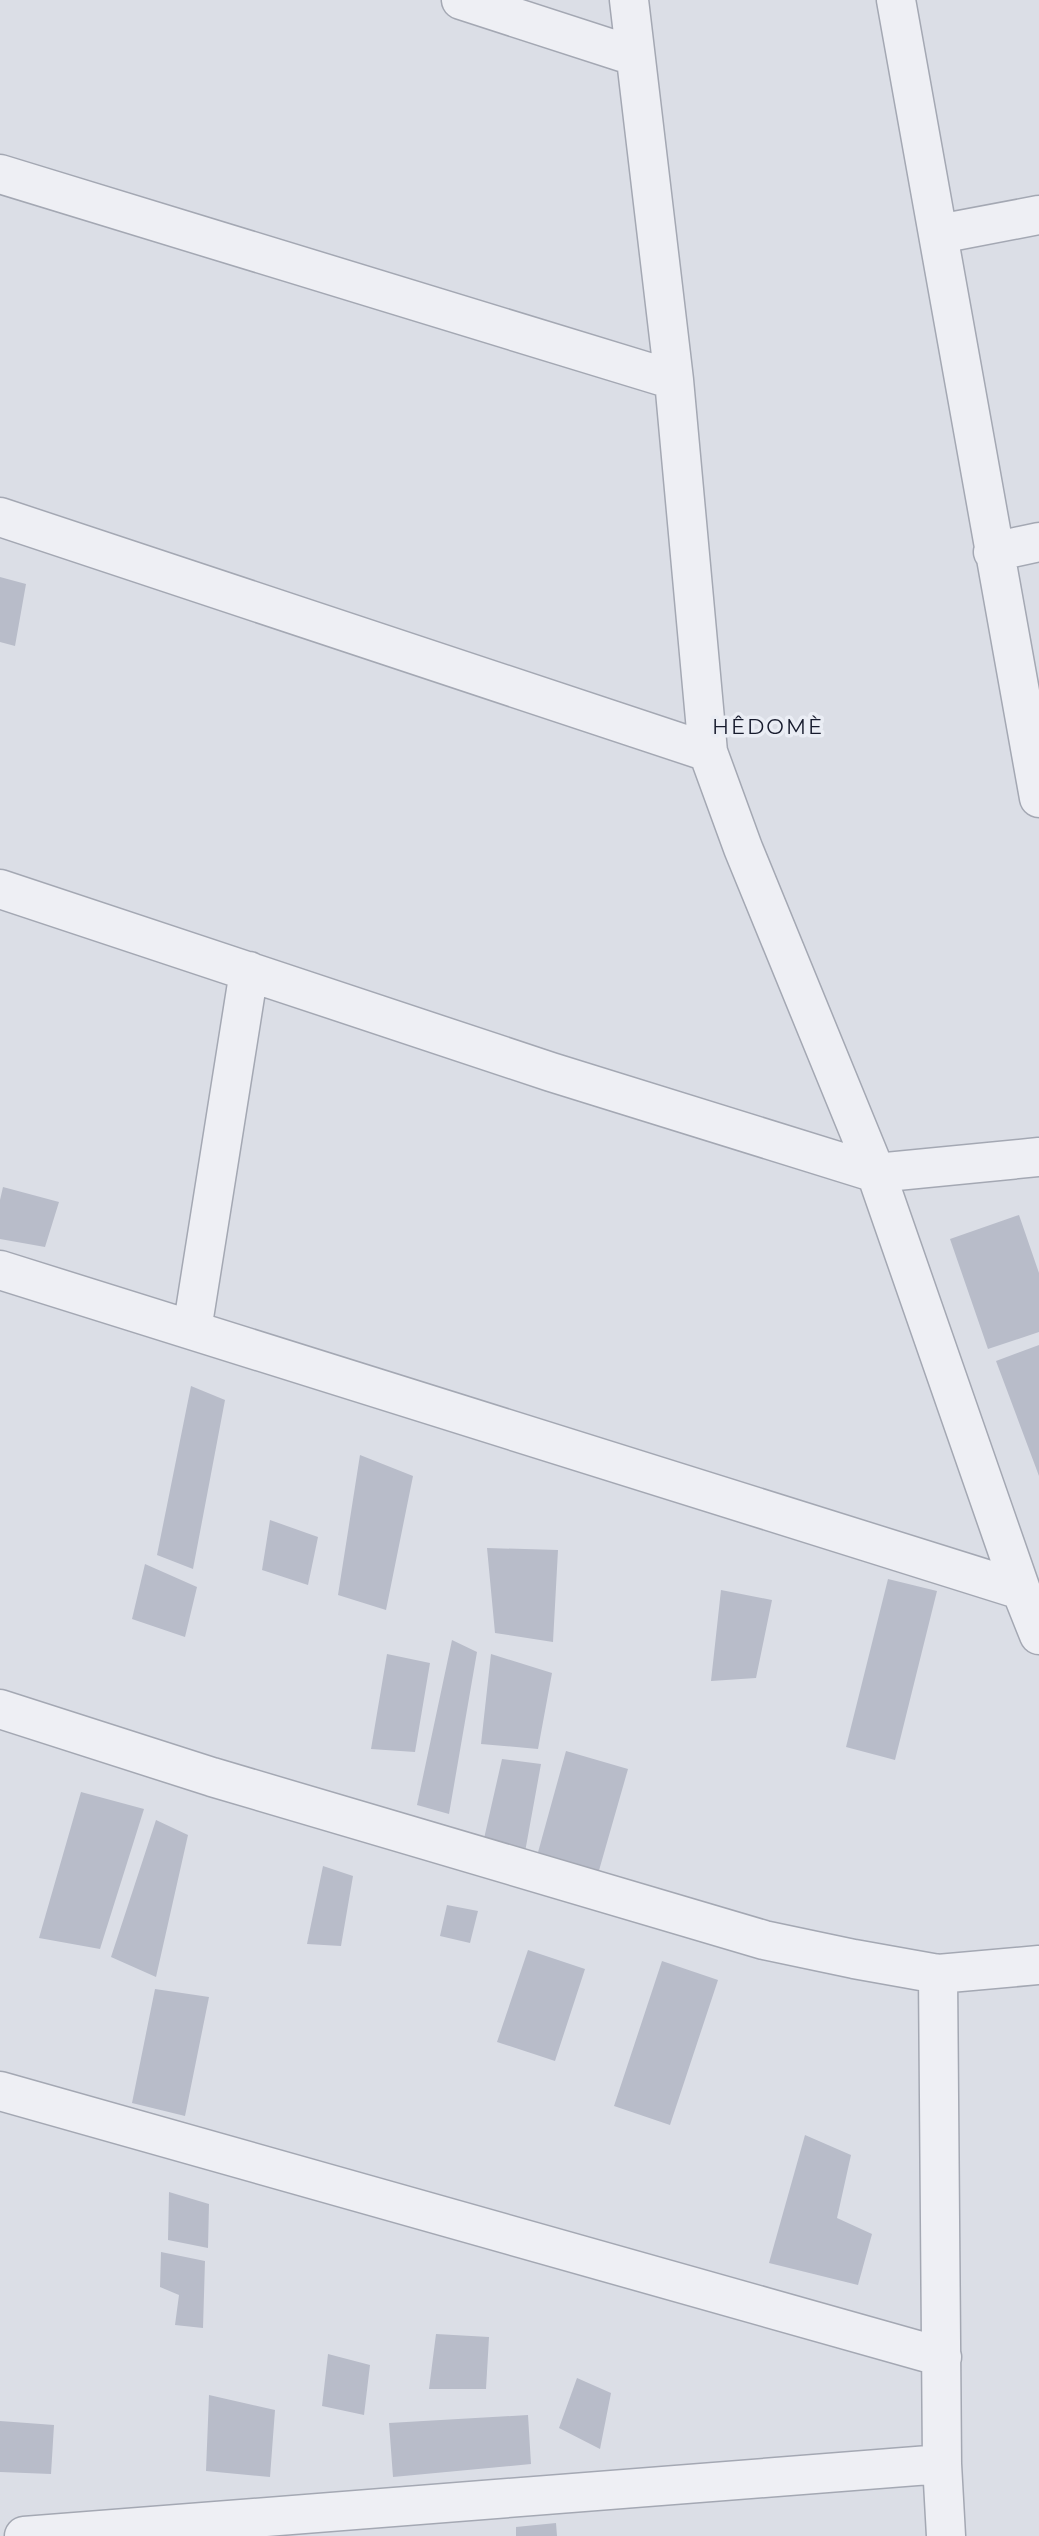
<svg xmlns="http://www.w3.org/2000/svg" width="1039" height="2536" font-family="Montserrat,sans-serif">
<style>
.building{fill:#b8bcc9}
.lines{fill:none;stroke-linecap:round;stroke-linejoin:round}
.minor-casing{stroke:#a4a8b3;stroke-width:41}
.minor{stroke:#eeeff4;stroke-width:38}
.labels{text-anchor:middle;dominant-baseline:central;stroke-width:7;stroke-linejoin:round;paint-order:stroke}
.quarter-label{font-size:21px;letter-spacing:2px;fill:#171b2d;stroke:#eaedf4}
</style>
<rect width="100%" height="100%" fill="#dbdee6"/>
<path class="building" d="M0 577 26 584 15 646 0 642Z
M3 1187 59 1202 45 1247 0 1239V1200Z
M1019 1215 1039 1273V1332L988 1349 950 1239Z
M1039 1345V1476L996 1361Z
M191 1386 225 1400 193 1569 157 1555Z
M360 1455 413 1476 386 1610 338 1595Z
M270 1520 318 1537 308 1585 262 1570Z
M487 1548 558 1550 553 1642 495 1633Z
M145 1564 197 1587 185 1637 132 1619Z
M888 1579 937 1591 895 1760 846 1747Z
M721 1590 772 1600 756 1678 711 1681Z
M452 1640 477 1652 449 1814 417 1805Z
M387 1654 430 1663 415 1752 371 1749Z
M491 1654 552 1673 538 1749 481 1744Z
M566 1751 628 1769 598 1874 537 1856Z
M502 1759 541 1764 525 1852 483 1843Z
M81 1792 144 1809 100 1949 39 1938Z
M156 1820 188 1835 156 1977 111 1957Z
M323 1866 353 1876 341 1946 307 1944Z
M447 1905 478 1911 470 1943 440 1936Z
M528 1950 585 1969 555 2061 497 2042Z
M662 1961 718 1980 670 2125 614 2106Z
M155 1989 209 1997 185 2116 132 2103Z
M805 2135 851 2155 837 2218 872 2234 858 2285 769 2263Z
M169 2192 209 2204 208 2248 168 2240Z
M161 2252 205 2261 203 2328 175 2325 179 2295 160 2287Z
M436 2334 489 2337 486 2389H429Z
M328 2354 370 2365 364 2415 322 2406Z
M577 2378 611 2393 600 2449 559 2428Z
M209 2395 275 2410 270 2477 206 2471Z
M528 2415 531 2464 393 2477 389 2423Z
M0 2421 54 2425 51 2474 0 2472Z
M556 2523 557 2536H516V2527Z"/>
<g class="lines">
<defs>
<path id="minor" d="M461 0 634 56
M629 0 674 380 708 752 743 848 876 1173 1021 1590 1039 1635
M896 0 1039 798
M0 174 674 380
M939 234 1039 215
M0 517 708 752
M993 552 1039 542
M0 889 551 1072 876 1173 1039 1157
M0 1270 1021 1590
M192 1330 249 971
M0 1709 212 1777 764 1940 854 1959 938 1974 1039 1965
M938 1974 942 2464 946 2536
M0 2091 942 2357
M24 2536 942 2464"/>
</defs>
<use href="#minor" class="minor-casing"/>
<use href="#minor" class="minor"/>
</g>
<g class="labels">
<g class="quarter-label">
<text x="768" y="726">HÊDOMÈ</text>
</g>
</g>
</svg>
